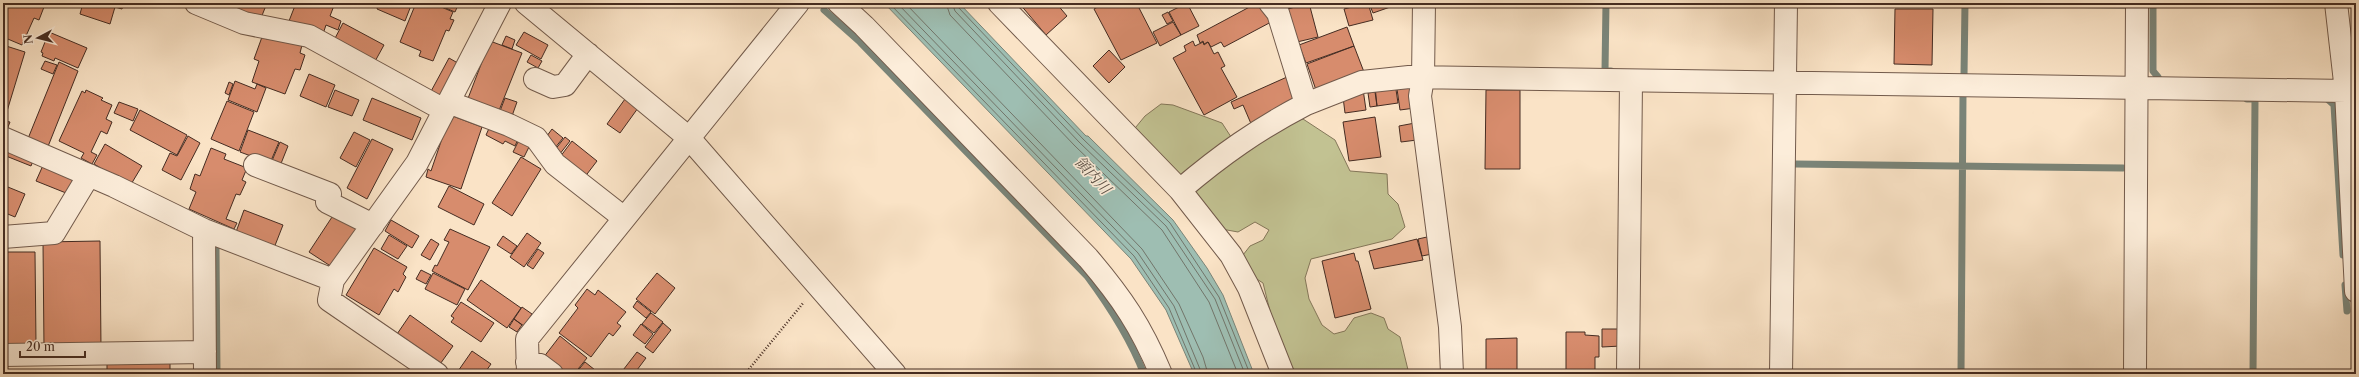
<svg xmlns="http://www.w3.org/2000/svg" width="2359" height="377" font-family="'Libre Caslon Text','Noto Serif JP',serif">
<style>
.green{fill:#c2c292;stroke:#84775a}
.water{fill:#9ebeb2;stroke:#7a8478}
.lines{fill:none;stroke-linecap:round;stroke-linejoin:round}
.shore{stroke:#72756a;stroke-width:1}
.stream{stroke:#7a8478;stroke-width:7}
.building{fill:#d78c6d;stroke:#452c22}
.minor-casing{stroke:#725a4b;stroke-width:24}
.path{stroke:#452c22;stroke-width:2.5;stroke-dasharray:1 2;stroke-linecap:butt}
.minor{stroke:#fcedda;stroke-width:22}
.labels{text-anchor:middle;dominant-baseline:central;stroke-width:3.5;stroke-linejoin:round;paint-order:stroke}
.water-label{font-size:15px;font-style:italic;fill:#5b5046;stroke:#fcedda}
</style>
<rect width="100%" height="100%" fill="#fae3c6"/>
<filter id="stains"><feTurbulence type="fractalNoise" baseFrequency=".005" numOctaves="4"/><feColorMatrix values="0 0 0 0 .2 0 0 0 0 .09 0 0 0 0 .02 0 0 0 .5 -.17"/></filter>
<radialGradient id="worn" r=".72"><stop offset=".6" stop-color="#630" stop-opacity="0"/><stop offset="1" stop-color="#630" stop-opacity=".3"/></radialGradient>
<path class="green" d="M1161 104 1173 105 1222 123 1233 140 1181 182 1131 133 1145 116Z
M1303 119 1335 140 1350 171 1387 174 1388 194 1398 204 1405 227 1392 239 1311 259 1305 278 1309 299 1322 325 1334 334 1345 331 1354 318 1371 313 1384 318 1388 329 1400 337 1409 374H1291L1273 323 1263 283 1252 276 1243 255 1250 246 1263 240 1269 230 1255 222 1238 232 1216 228 1194 190 1281 124Z"/>
<path class="water" d="M884 3H959L1086 136H1088L1173 220 1207 268 1223 295 1254 374H1194L1166 310 1131 259Z"/>
<g class="lines">
<path class="shore" d="M889 3 1134 256 1169 308 1197 374
M897 3 1138 253 1174 306 1202 374
M905 3 1142 249 1179 304 1203 357 1208 374
M946 3 950 15 1075 146 1162 230 1209 302 1238 374
M952 3 955 11 1079 142 1166 226 1215 299 1245 374
M957 3 958 7 1083 139 1170 223 1219 297 1250 374"/>
<path class="stream" d="M1606 3 1605 71H1611
M1943 3 2124 5
M2153 3V71L2158 77
M824 10 860 42 1087 276C1110 307 1130 338 1144 374
M1964 76 1965 3
M2325 97 2334 105 2343 255
M2247 99H2255L2253 374
M1795 164 2123 168
M216 249 217 374
M2345 285 2347 311
M1961 374 1963 95"/>
</g>
<path class="building" d="M3 3H40L44 7 39 20 34 18 22 45 3 37Z
M83 3H124L122 9 115 7 110 24 80 14Z
M215 3H267L259 23Z
M296 3H335L330 16 341 21 338 30 326 25 323 34 289 21Z
M379 3H412L405 21 377 9Z
M416 3H432L453 12 450 19 454 20 449 31 446 30 433 61 419 56 421 51 400 42Z
M434 3H459L455 12Z
M1019 3H1056L1067 16 1046 35Z
M1105 3H1139L1137 4 1157 43 1121 60 1094 9Z
M1187 3 1199 26 1181 35 1169 12Z
M1257 3H1264L1273 21 1224 47 1221 42 1211 47 1208 42 1204 44 1203 41 1200 43 1197 35Z
M1309 3 1318 37 1297 42 1288 9Z
M1337 3H1349L1339 7Z
M1368 3 1373 20 1349 26 1344 9Z
M1369 3H1396V5L1373 13Z
M1895 9H1933L1932 65 1894 64Z
M1168 12 1173 21 1167 24 1162 15Z
M1173 22 1181 35 1160 46 1153 32Z
M343 23 384 45 373 65 332 44Z
M1347 27 1354 46 1306 63 1299 45Z
M49 32 87 48 78 68 55 58 54 61 42 56 43 53 41 52Z
M524 32 548 45 541 59 516 45Z
M269 34 303 41 300 53 305 55 300 70 295 69 285 94 252 82 259 61 254 59 262 37 267 39Z
M506 36 515 40 512 49 502 45Z
M490 41 522 53 498 113 467 101Z
M1193 41 1195 46 1203 42 1204 45 1208 42 1214 54 1218 52 1225 66 1221 68 1237 97 1204 115 1173 58 1186 51 1184 46Z
M3 45 25 52 4 121 10 122 6 132 3 131Z
M1354 46 1364 72 1316 90 1307 64Z
M1109 50 1125 67 1109 83 1093 66Z
M531 55 542 61 538 68 527 62Z
M449 58 463 66 442 102 429 95Z
M45 61 57 65 53 74 41 69Z
M59 62 78 71 47 149 27 141Z
M309 74 335 85 326 107 300 96Z
M1287 77 1299 104 1252 126 1243 105 1234 109 1231 102Z
M235 81 255 89 257 84 266 88 257 112 228 100Z
M229 82 233 84 229 95 225 93Z
M1395 83 1398 103 1377 106 1375 86Z
M1411 87 1415 108 1400 110 1397 89Z
M1363 89 1366 110 1345 113 1343 97Z
M86 90 103 98 101 100 112 105 106 119 112 122 107 134 101 131 91 152 97 155 92 164 81 158 84 153 59 141 82 91 85 93Z
M335 90 359 100 352 116 328 107Z
M1486 90H1520V169H1485Z
M1375 92 1377 106 1370 107 1368 93Z
M372 98 421 118 412 140 363 120Z
M505 98 517 102 512 116 500 111Z
M625 99 638 108 620 133 607 124Z
M227 101 254 112 239 151 211 139Z
M119 102 138 109 133 121 114 113Z
M140 110 187 135 177 155 130 130Z
M450 115 482 127 461 189 426 177 428 169 431 171Z
M1375 117 1381 157 1349 161 1343 122Z
M492 122 520 135 515 146 505 141 503 144 486 135Z
M1415 123 1417 140 1401 142 1399 126Z
M552 129 563 138 554 149 544 140Z
M248 130 279 142 270 163 240 152Z
M354 132 370 140 356 167 340 158Z
M188 136 200 143 181 180 162 170 170 153 177 156Z
M521 136 532 141 524 157 513 152Z
M565 137 570 141 559 155 554 151Z
M372 139 393 149 367 199 347 188Z
M572 141 597 161 584 178 560 157Z
M280 142 288 146 280 166 271 163Z
M105 144 142 166 130 186 94 164Z
M10 146 35 156 31 166 6 156Z
M211 148 226 154 224 159 247 168 242 180 246 182 240 195 236 194 226 219 237 223 234 229 189 209 196 192 190 189 195 174 200 176Z
M521 157 541 169 512 216 492 203Z
M45 161 79 175 71 195 36 181Z
M3 185 25 194 15 217 3 212Z
M449 186 484 204 474 225 438 207Z
M244 210 283 225 274 248 236 232Z
M334 214 356 229 332 267 309 252Z
M391 220 419 236 412 248 385 231Z
M450 229 490 247 468 290 432 271 435 265 437 266 449 242 444 240Z
M527 233 541 243 524 267 510 257Z
M389 235 407 246 398 259 381 249Z
M503 236 517 246 511 254 497 245Z
M1427 237 1432 254 1422 256 1418 239Z
M431 239 439 244 430 260 421 255Z
M1417 239 1423 260 1374 269 1369 251Z
M100 241 101 348 44 349 43 242Z
M374 248 407 267 403 274 406 277 398 292 394 289 379 315 346 295Z
M538 249 544 253 533 269 527 265Z
M3 252H35L36 344H3Z
M1354 253 1356 261H1358L1371 309 1335 318 1322 261Z
M421 270 431 275 426 284 416 279Z
M433 273 465 289 457 305 425 289Z
M657 273 675 288 655 314 636 299Z
M481 280 521 308 507 328 467 300Z
M587 289 595 295 598 290 626 312 617 323 621 326 613 336 609 333 591 357 559 333 578 308 575 305Z
M637 301 651 312 646 318 633 307Z
M461 302 494 323 481 342 451 322 454 318 451 316Z
M522 307 532 314 524 326 514 319Z
M651 313 663 322 654 333 642 324Z
M410 315 453 346 438 367 395 337Z
M514 319 522 325 517 332 509 327Z
M663 323 671 330 653 353 645 347Z
M641 324 653 334 645 344 633 335Z
M1602 329H1621V346L1602 347Z
M1566 332H1585V335L1599 336V357H1595V374H1566Z
M560 336 587 358 574 374H564L543 358Z
M1517 338V374H1486V339Z
M472 351 491 364 484 374H456Z
M637 352 646 358 634 374H620Z
M107 361H170V374H107Z
M585 362 600 374H575Z"/>
<g class="lines">
<defs>
<path id="minor" d="M196 3 244 23 309 36 444 110
M526 3 689 138 895 374
M839 3 864 26 1088 258C1122 298 1141 326 1161 374
M999 3 1180 190 1231 255 1249 288 1283 374
M1270 3 1278 13 1306 104 1362 82 1409 77 2346 91
M1424 3 1423 78 1420 96 1450 327 1452 374
M2336 3 2346 91 2356 291
M535 79 553 87 565 85 588 54
M448 102 509 125 536 138 555 164 624 218
M3 138 114 186 204 230 333 280 329 300 437 374
M255 165 330 194 327 202 373 225
M1180 190C1221 155 1258 129 1306 104
M204 230 205 374
M3 237 54 233 89 175
M333 280 417 163 500 3
M3 355 205 352
M527 362 540 365 552 374
M528 374 527 339 798 3
M1628 374 1631 81
M1781 374 1786 3
M2135 374 2137 3"/>
</defs>
<use href="#minor" class="minor-casing"/>
<path class="path" d="M745 374 804 302"/>
<use href="#minor" class="minor"/>
</g>
<g class="labels">
<g class="water-label">
<text transform="translate(1093 175) rotate(47)">領内川</text>
</g>
</g>
<rect width="2359" height="377" fill="none" stroke="#fae3c6" stroke-width="16"/>
<rect x="4" y="4" width="2351" height="369" fill="none" stroke="#452c22" stroke-width="2"/>
<rect x="8" y="8" width="2343" height="361" fill="none" stroke="#452c22"/>
<g transform="translate(38 38) rotate(263)" stroke="#fcedda" stroke-width="3" paint-order="stroke">
<path d="M0-3L7 15L0 10L-7 15Z" fill="#452c22"/>
<text y="-6" font-size="11" font-weight="bold" text-anchor="middle" fill="#452c22">N</text>
</g>
<path d="M20 351v6h65v-6" fill="none" stroke="#452c22" stroke-width="2"/>
<text x="26" y="351" font-size="12" fill="#452c22" stroke="#fcedda" stroke-width="3" paint-order="stroke">20 m</text>
<rect width="100%" height="100%" filter="url(#stains)"/>
<rect width="100%" height="100%" fill="url(#worn)"/>
</svg>
